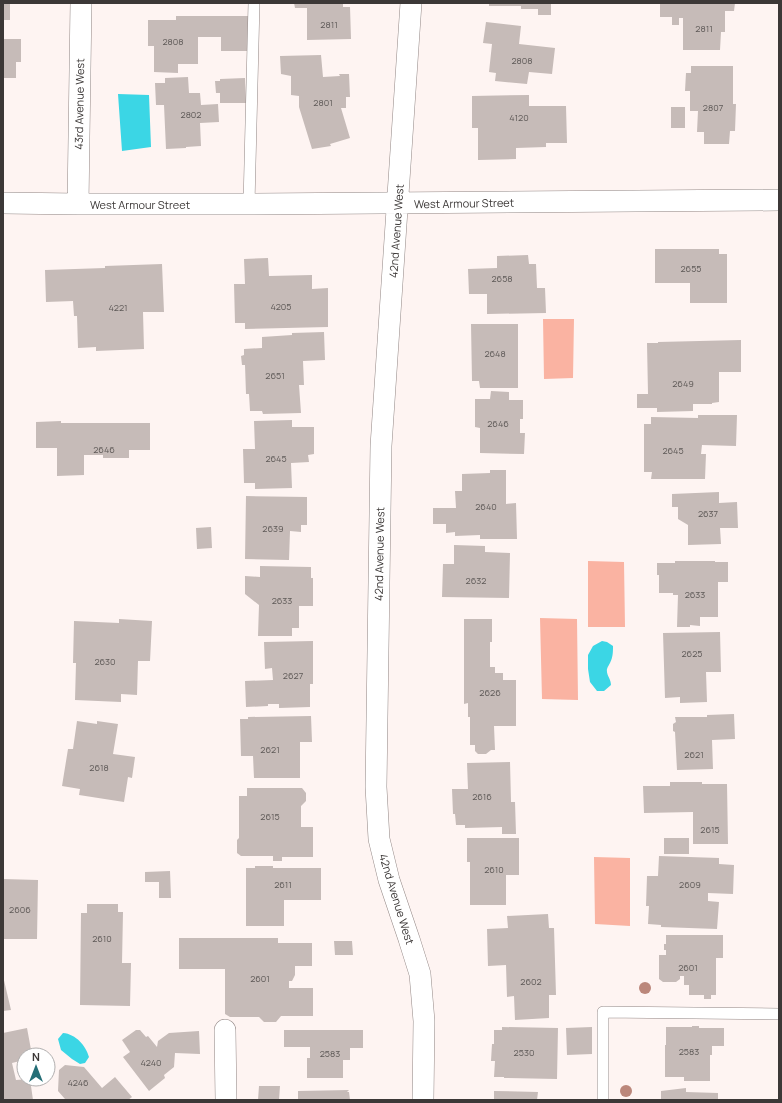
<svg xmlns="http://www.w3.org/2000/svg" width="782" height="1103" font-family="Manrope,sans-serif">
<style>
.green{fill:#fab3a2}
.water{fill:#3bd6e5}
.building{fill:#c6bbb8}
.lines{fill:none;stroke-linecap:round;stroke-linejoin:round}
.service-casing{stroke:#928785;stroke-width:12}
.minor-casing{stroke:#928785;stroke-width:22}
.service{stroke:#fff;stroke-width:11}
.minor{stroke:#fff;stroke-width:21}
.tree{fill:#bb877b}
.labels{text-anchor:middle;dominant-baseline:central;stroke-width:4;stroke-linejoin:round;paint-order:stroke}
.number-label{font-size:9px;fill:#5e5957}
.street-label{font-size:11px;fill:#3c3837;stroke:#fff}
</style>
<rect width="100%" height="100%" fill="#fef4f2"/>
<path class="green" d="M543 319H574L573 378 544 379Z
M588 561 624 562 625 627H588Z
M540 618 577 619 578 700 542 699Z
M594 857 630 858V926L595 924Z"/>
<path class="water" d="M118 94 149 95 151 147 122 151Z
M602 641 607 642 613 646C613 652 613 657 610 663 609 665 608 666 607 669 606 675 611 679 611 685L604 691H597L590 682 588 669V655L593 646Z
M63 1033C76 1034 86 1046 89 1057L85 1063 80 1064 72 1059 61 1050 58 1039Z"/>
<path class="building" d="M3 3H10V20H3Z
M294 3H343V7H350L351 39 307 40V8H295Z
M489 3H551V15H538V9H521V6H489Z
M660 3H735L734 11H725V32H721L720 50H683V18H679V25H672V17H660Z
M176 16H248V51H221V37H198V64H178V73L154 72V46H148V20H176Z
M486 22 521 26 519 44 555 48 552 74 529 72 527 84 495 81 496 73 489 72 492 44 483 43Z
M3 39H21V62H16V78H3Z
M321 55 323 77 340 76 339 74H349L350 97H346V108H341L350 138 330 144 331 146 312 149 299 107V96L291 95V76L281 74 280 56Z
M691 66H733V104H736L735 131H730L729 144H704V132H697L698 111H690V91H685L686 73H691Z
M188 77 189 93H200L201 105 218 104 219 122 200 123 201 146 186 147V148L166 149 164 105H156L155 83H165V78Z
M245 78 246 103H220V93H216L215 81H220V79Z
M529 95V106H566L567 143H546V147L516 148V159L478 160V128H472V96Z
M671 107H685V128H671Z
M655 249H719V254H727V303H690V283H655Z
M528 255 529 264H536L537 288H545L546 313 487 314V294H469L468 269 497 268V256Z
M268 258 269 276 312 275V289L328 288V327L245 329V323H235L234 284H245L244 259Z
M162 264 164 312H143L144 349 96 351V347L78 348 77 316H74L73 301 46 302 45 270 105 268V266Z
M471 324H518V388H480L479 381H472Z
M324 332 325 360 303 361 304 385H299L301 413 263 414 262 411H250L249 394H246L245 365H242L241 356 244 355V349L262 348V337L292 335V333Z
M741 340V372H719V402L712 403V404H693V411L657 412V408H637V394H648L647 343H658V342Z
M491 391 509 392V400H523V419H520V433H525L524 454 480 453V428L475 427V399H490Z
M698 415H737L736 446 702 445 701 454H706L705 479H651L652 472H644V424H651V417L698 418Z
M292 420V427H314V454L308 455 309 462 291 463 292 488 255 489V483H244L243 449H255L254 421Z
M61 421V423H150V450H129V458H103V455H84V475L57 476V448H36V422Z
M490 470H506V504L516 503 517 539H480V535L455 536V532L446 533V524H433V508H456L455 491H462V474L490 473Z
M719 492V503L737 502 738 528H720L721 544 688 545V525L678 519V507H672V494Z
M246 496 307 497V525H301V532L290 531 289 560 245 559Z
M211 527 212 548 197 549 196 528Z
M454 545 485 546V552L510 553 509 598 442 597 443 564H454Z
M675 561H715V562H728V582H718V617H700V626L690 625V627H677L678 595H673V593H659V575H657V563H675Z
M260 566 311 567V578H313V606H299V628H292V636H258L259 605 245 594V576L260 577Z
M119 619 152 621 150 661H138L137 695 121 694V702L75 700 76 663H73L74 621 119 623Z
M464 619H492V642H490V667H495V673H503V680H516V726H494L495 750H491L486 754H478L475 751V745H470V717H468V703L464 704Z
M720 632 721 672H706L707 702 680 703V697L665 698 663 633Z
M313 641V684H310V707L279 708V704H268V706L246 707 245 681 273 680 272 668 265 669 264 642Z
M734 714 735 739 712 740 713 769 677 770 675 732 673 731V724L676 722 675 717H707V715Z
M311 716 312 742H300V778H254L253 756H241L240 719H248V717Z
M77 721 97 724V721L118 724 113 754 135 757 132 778 128 777 124 802 79 795 80 789 62 786 68 749H73Z
M510 762 511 802H515L516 834H502V827L465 828V825H456L455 814H453L452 789H468L467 763Z
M670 782H702V784H727L728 844H693V812L644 813 643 786H670Z
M247 788H302L306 793V801L301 806V827H313V857H282V861H273V856H241L237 853V840L239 838V796H247Z
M467 838H519V875H506V905H470V862H467Z
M664 838H689V854H664Z
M659 856 719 858V864L734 865 733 894 708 893V901L719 902 717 929 661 927V925L648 924 649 906H646L647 876H658Z
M255 866H273V868H321V900H284V926H246V868H255Z
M170 871 171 898H159V882H145V872Z
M3 879 38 880 37 939H3Z
M87 904H118V912H123L122 963H131L130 1006 80 1005 81 913H87Z
M548 914 549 928H554L556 995H549V1018L515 1020 514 996 507 997 506 965 488 966 487 929 508 928 507 916Z
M666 935H723V958H716V995H711V999H704V995H689V985H684V976H680V979L676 982H663L659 979V955H666V950H664V944H666Z
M179 938H278V943H312V966H295V975L292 981H289V988H313V1016H281L276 1022H264L259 1017H230L225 1014V969H179Z
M334 941H352L353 955H335Z
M3 976 11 1010 3 1011Z
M692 1026H699V1028H724V1046H712V1055H710V1081H684V1077H665V1045H666V1027H692Z
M502 1027 558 1028 557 1079 504 1078V1077H494L495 1061H491L492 1044H494V1030H502Z
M592 1027V1054L567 1055 566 1028Z
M27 1028 32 1055H24V1060L12 1063 16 1080 30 1079 33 1100H3V1033Z
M136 1030H140L146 1037 148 1036 157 1047 158 1041 169 1033 199 1031 200 1054 175 1053 174 1067 164 1075 165 1078 149 1091 123 1057 130 1052 122 1040Z
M284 1030H363V1048H350V1060H343V1078H307V1058H310V1047H284Z
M65 1065 84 1067 102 1088 115 1077 132 1097 128 1100H64L65 1099 58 1091 59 1070Z
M259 1086H280L279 1100H258Z
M686 1088V1092L718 1093V1100H661V1091Z
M349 1090 347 1092H349L350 1100H298V1091Z
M494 1091 538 1092 537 1100H494Z"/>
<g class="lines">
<defs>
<path id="service" d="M249 204 254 3
M603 1100V1012L779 1014"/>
<path id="minor" d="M411 3 381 446 376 787 379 839 389 880 409 939 420 974 424 1021 423 1100
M3 203 78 204H249L779 200
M78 204 81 3
M225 1030 226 1100"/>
</defs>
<use href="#service" class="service-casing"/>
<use href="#minor" class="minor-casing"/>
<use href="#service" class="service"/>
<use href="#minor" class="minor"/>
</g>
<g class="tree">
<circle cx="645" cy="988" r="6"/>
<circle cx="626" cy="1091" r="6"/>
</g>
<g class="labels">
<g class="number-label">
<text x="329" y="24">2811</text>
<text x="704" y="28">2811</text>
<text x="173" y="41">2808</text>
<text x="522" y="60">2808</text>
<text x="323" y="102">2801</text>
<text x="713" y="107">2807</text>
<text x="191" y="114">2802</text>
<text x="519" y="117">4120</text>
<text x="691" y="268">2655</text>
<text x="502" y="278">2658</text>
<text x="281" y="306">4205</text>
<text x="118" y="307">4221</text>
<text x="495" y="353">2648</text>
<text x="275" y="375">2651</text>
<text x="683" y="383">2649</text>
<text x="498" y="423">2646</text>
<text x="104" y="449">2646</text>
<text x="673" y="450">2645</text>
<text x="276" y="458">2645</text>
<text x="486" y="506">2640</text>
<text x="708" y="513">2637</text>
<text x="273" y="528">2639</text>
<text x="476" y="580">2632</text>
<text x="695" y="594">2633</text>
<text x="282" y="600">2633</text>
<text x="692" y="653">2625</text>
<text x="105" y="661">2630</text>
<text x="293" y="675">2627</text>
<text x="490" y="692">2626</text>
<text x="270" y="749">2621</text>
<text x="694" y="754">2621</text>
<text x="99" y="767">2618</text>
<text x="482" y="796">2616</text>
<text x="270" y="816">2615</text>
<text x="710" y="829">2615</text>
<text x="494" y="869">2610</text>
<text x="283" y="884">2611</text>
<text x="690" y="884">2609</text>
<text x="20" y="909">2606</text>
<text x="102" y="938">2610</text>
<text x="688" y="967">2601</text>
<text x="260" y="978">2601</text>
<text x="531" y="981">2602</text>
<text x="689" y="1051">2583</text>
<text x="524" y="1052">2530</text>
<text x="330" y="1053">2583</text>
<text x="151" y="1062">4240</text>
<text x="78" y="1082">4246</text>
</g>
<g class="street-label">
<text transform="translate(79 104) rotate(-89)">43rd Avenue West</text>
<text transform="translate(464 203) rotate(-1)">West Armour Street</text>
<text x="140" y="204">West Armour Street</text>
<text transform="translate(396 231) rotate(-86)">42nd Avenue West</text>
<text transform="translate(379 554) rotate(-89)">42nd Avenue West</text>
<text transform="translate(397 899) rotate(73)">42nd Avenue West</text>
</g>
</g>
<rect width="782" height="1103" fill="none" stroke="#3c3837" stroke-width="8"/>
<g transform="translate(36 1067)"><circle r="19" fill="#ffffff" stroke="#b1afaf"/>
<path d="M0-3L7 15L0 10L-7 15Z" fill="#246e76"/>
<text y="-6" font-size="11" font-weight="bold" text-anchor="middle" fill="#3c3837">N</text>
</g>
</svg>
